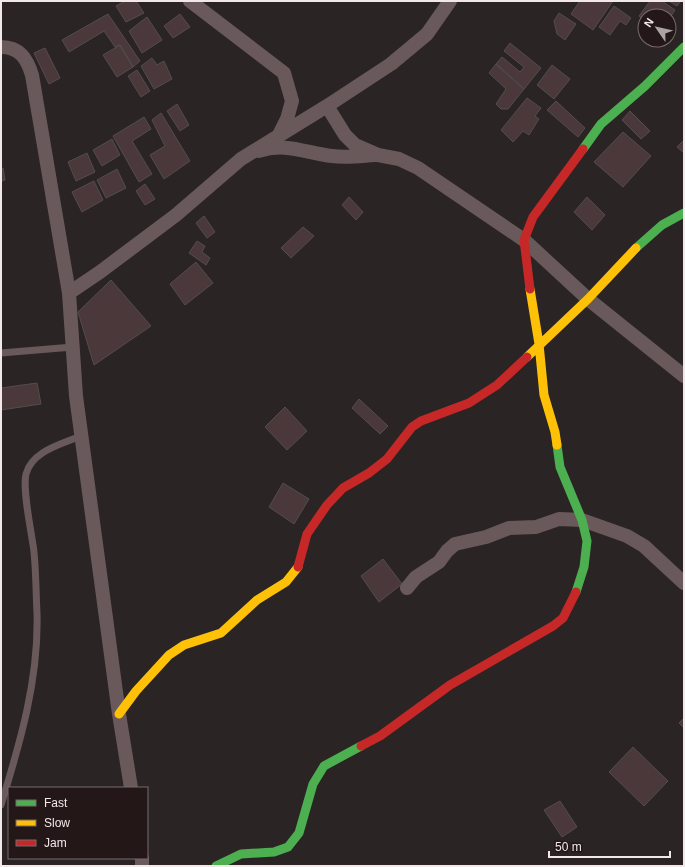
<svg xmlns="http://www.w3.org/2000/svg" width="685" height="867" font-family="Helvetica,sans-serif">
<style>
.building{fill:#4a383b;stroke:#534d4e}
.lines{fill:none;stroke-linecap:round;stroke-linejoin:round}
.lane{stroke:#6a595a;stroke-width:7}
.street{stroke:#6a595a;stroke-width:14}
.fast{stroke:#4caf50;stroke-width:9}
.slow{stroke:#ffc107;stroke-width:9}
.jam{stroke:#c62828;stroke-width:9}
</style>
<rect width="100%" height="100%" fill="#2a2424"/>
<path class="building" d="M125 1H136L144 13 126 22 116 6Z
M580 1H613L593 30 571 14Z
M650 1H662L675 10 669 19V16H645V21L639 16Z
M669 1H681L677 6Z
M614 6 631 18 626 25 620 21 610 35 599 27Z
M559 13 576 24 565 40 557 34 554 21Z
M108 14 140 61 133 67 120 45 115 47 104 31 69 52 62 40Z
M180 14 190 27 173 38 164 26Z
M147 17 162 40 142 53 129 31Z
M510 43 541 68 524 89 496 64 502 57 520 72 524 67 504 51Z
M120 45 133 67 117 77 103 55Z
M45 48 60 78 49 84 34 53Z
M152 58 157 65 164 61 172 79 154 89 141 66Z
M496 64 524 89 508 109H501L496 104 506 89 489 73Z
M552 65 570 79 554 99 537 85Z
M137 70 150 91 141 97 128 76Z
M527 98 541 108 535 116 539 119 529 135 523 131 513 142 501 130Z
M556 101 585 128 578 137 547 110Z
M177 104 189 125 180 131 167 111Z
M630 111 650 131 641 139 622 120Z
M161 113 190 161 164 179 150 155 165 146 152 120Z
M144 117 151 129 132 141 152 174 139 182 113 136Z
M623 132 651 156 623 187 594 162Z
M112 139 120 155 102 166 93 150Z
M684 140V153L677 147Z
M87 153 95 172 76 181 68 162Z
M3 168 5 180 1 181V169Z
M117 169 126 188 106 198 97 180Z
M94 181 103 200 82 212 72 192Z
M145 184 155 199 145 205 136 191Z
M349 197 363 212 356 220 342 205Z
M587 197 605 215 592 230 574 212Z
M204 216 215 232 207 238 196 223Z
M303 227 314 236 291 258 281 248Z
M197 241 205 246 202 252 210 258 206 265 189 253Z
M196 262 213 283 185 305 170 284Z
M111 280 151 326 94 365 78 312Z
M37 383 41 404 1 410V388Z
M359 399 388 426 380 434 352 408Z
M285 407 307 431 287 450 265 427Z
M283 483 309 499 294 524 269 507Z
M383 559 402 584 379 602 361 576Z
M684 718V728L679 723Z
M633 747 668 781 644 806 609 772Z
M560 801 577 827 562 837 544 810Z"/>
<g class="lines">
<path class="lane" d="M1 353 73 347
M1 805C20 743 39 679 37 613 36 593 36 572 34 552 32 534 22 490 26 474 32 451 62 444 81 436"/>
<path class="street" d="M190 1 284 73 292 101 287 119 279 135
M1 47C20 47 27 59 32 75L69 293 76 396 119 714 131 788
M327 106 345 135 355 145 378 155 399 159 418 168 524 240 588 299 684 376
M259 151C285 142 306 153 332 156 346 158 360 156 375 155
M69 293 100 272 176 215 241 159 327 106 391 64 427 34 450 1
M407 588 416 577 439 562 447 551 455 544 486 537 509 528 536 527 559 519 582 520 627 536 644 546 684 583
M142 866V858"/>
<path class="fast" d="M583 149 601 124 645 86 684 47
M636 248 662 225 684 213
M557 445 560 467 582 520 587 541 584 567 576 592
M216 866 241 854 274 852 288 847 299 833 313 784 324 766 361 746"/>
<path class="slow" d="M530 289 539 344 544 395 555 432 557 445
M527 357 588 299 636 248
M119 714 136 691 169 655 184 645 221 633 257 600 286 582 298 567"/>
<path class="jam" d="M530 289 524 240 533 217 583 149
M298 567 307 534 327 505 343 488 369 473 387 459 412 427 421 421 469 403 497 385 527 357
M361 746 380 736 450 685 553 626 563 618 576 592"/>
</g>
<rect width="685" height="867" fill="none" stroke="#f2e8e9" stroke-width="4"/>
<rect x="8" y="787" width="140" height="72" fill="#241718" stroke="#766b6c"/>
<rect x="16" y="800" width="20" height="6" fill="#4caf50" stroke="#766b6c"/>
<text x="44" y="807" font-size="12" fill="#f2e8e9">Fast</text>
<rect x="16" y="820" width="20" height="6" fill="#ffc107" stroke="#766b6c"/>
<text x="44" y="827" font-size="12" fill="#f2e8e9">Slow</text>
<rect x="16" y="840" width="20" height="6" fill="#c62828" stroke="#766b6c"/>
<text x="44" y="847" font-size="12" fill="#f2e8e9">Jam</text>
<g transform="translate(657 28) rotate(304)"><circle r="19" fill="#241718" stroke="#766b6c"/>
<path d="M0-3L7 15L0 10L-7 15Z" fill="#aca3a4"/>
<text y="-6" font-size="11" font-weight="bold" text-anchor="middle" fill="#f2e8e9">N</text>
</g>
<path d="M549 851v6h121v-6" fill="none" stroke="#f2e8e9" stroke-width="2"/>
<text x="555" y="851" font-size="12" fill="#f2e8e9" stroke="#241718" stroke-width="3" paint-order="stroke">50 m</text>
</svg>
